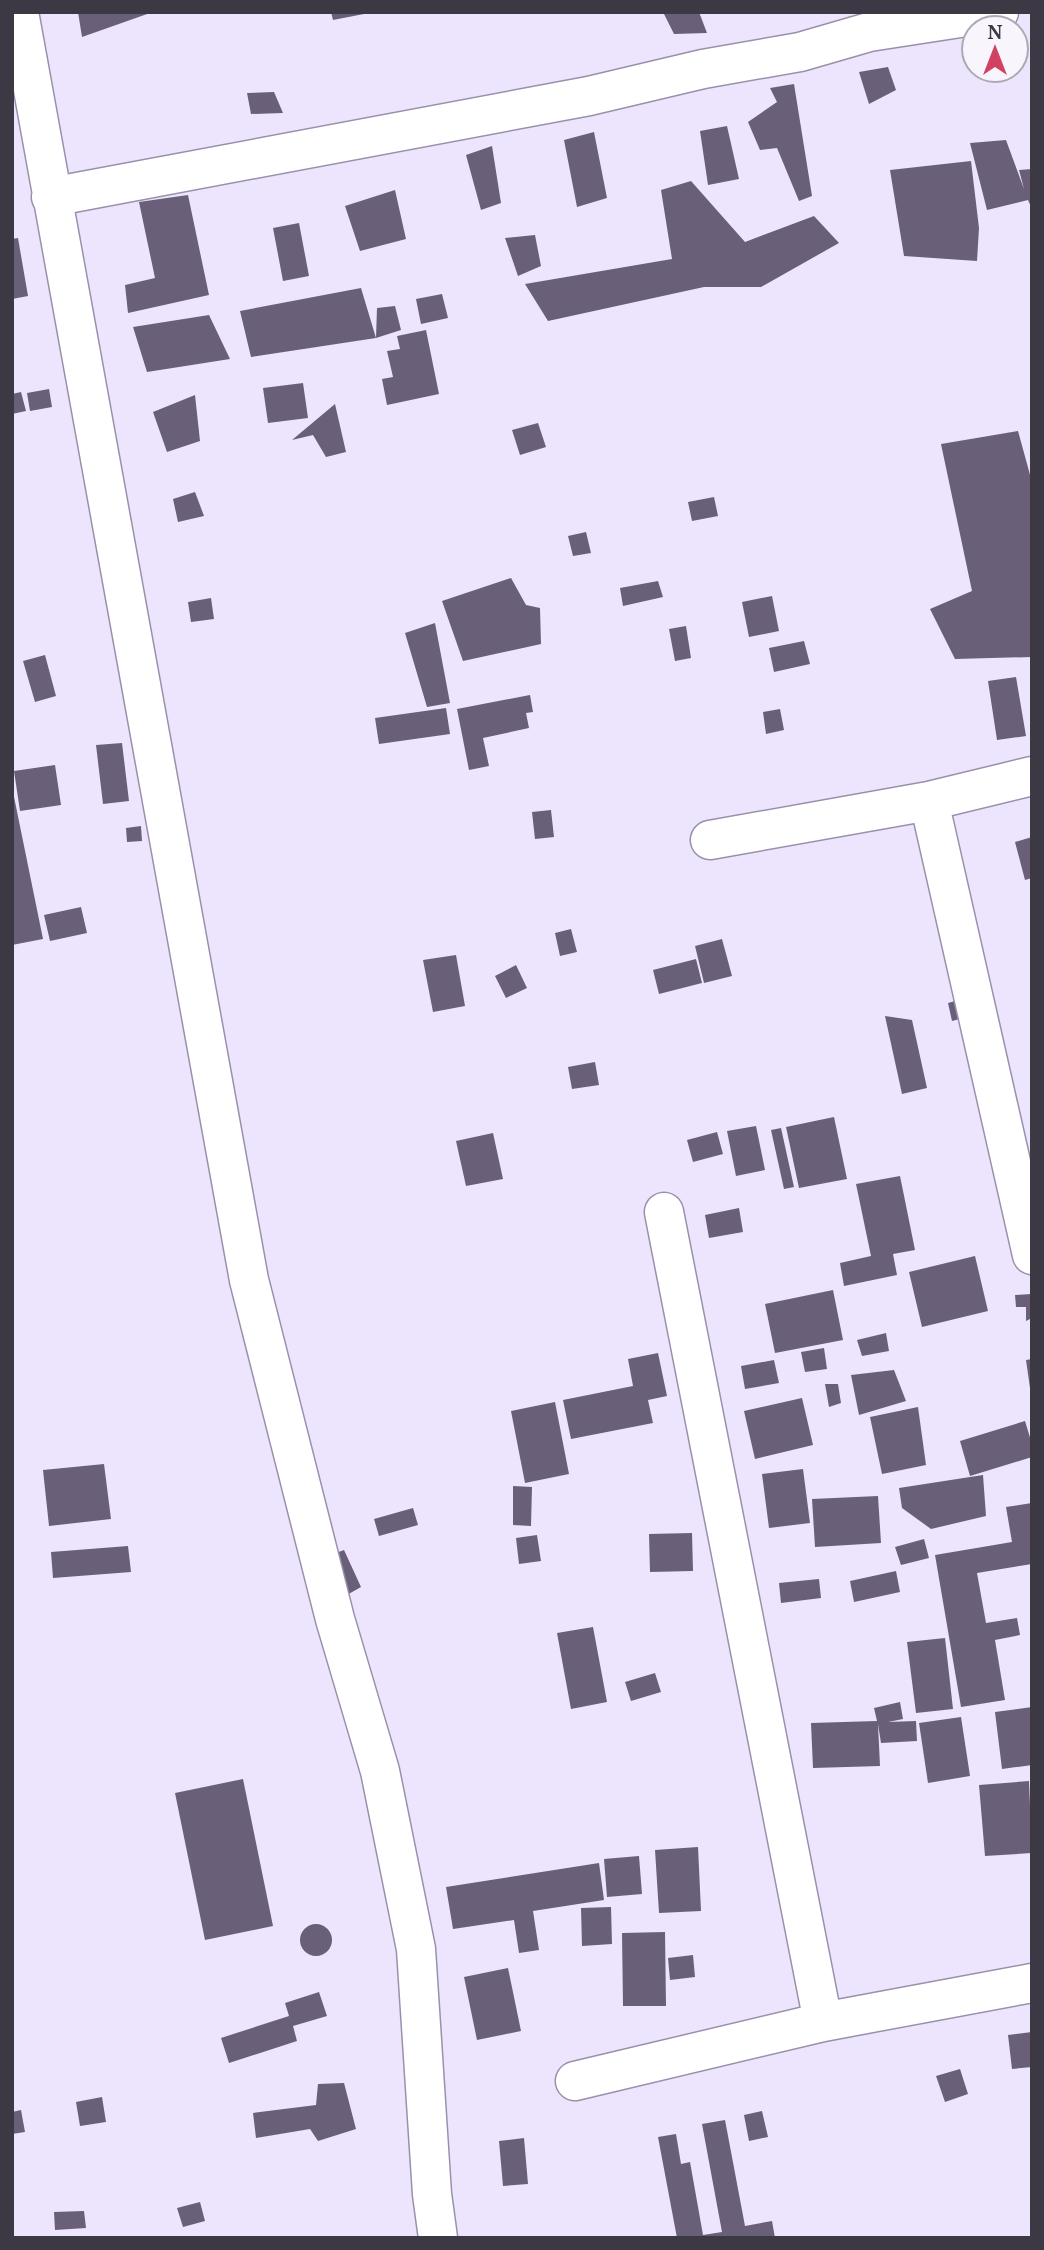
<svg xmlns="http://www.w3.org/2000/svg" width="1044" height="2250" font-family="'Noto Serif',serif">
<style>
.building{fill:#695f79}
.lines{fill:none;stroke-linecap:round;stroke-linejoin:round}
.minor-casing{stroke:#9a90ac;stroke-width:41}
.minor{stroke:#fff;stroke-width:38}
</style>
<rect width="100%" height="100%" fill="#ede5fd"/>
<path class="building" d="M78 12H150V13L82 37Z
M331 12H364V14L333 20Z
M663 12H699L707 33 674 34Z
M888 67 896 90 869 104 859 72Z
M794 84 812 196 799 201 777 148 760 150 748 122 777 102 770 88Z
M274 92 283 113 251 114 247 93Z
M727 126 739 179 708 185 700 131Z
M594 132 607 198 577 207 564 140Z
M1006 140 1024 189 1019 170 1032 169V209L1028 200 987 210 970 143Z
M492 146 501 203 481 210 466 155Z
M971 161 979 228 977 261 904 256 890 170Z
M691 181 745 242 814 216 839 243 761 287H704L548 321 525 284 672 259 661 190Z
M395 190 406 239 360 251 345 206Z
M188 195 209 295 128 313 125 285 155 278 139 202Z
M299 223 309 276 283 281 273 228Z
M535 235 541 266 518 276 505 238Z
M18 238 28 296 12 299V239Z
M361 288 376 338 251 357 240 311Z
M442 294 448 318 421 324 416 299Z
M395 306 401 330 376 338 377 308Z
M209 315 230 359 147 372 133 327Z
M426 330 439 394 387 405 382 379 393 377 387 351 400 349 397 336Z
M303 383 308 418 268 423 263 388Z
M49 389 52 407 30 411 27 393Z
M21 392 26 411 12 414V394Z
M195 395 200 441 167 452 153 412Z
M335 404 346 452 326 457 313 435 292 440Z
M538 423 546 447 520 455 512 430Z
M1018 431 1032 482V657L955 659 930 609 972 591 941 444Z
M195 492 204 516 178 522 173 499Z
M714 497 718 516 692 521 688 502Z
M586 532 591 553 573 556 568 536Z
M511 578 526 605 540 608 541 644 463 661 442 601Z
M658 581 663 597 623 606 620 588Z
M772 596 779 631 749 637 742 602Z
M211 598 214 619 191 622 188 602Z
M435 623 450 703 427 707 405 633Z
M686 626 691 658 675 661 669 629Z
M804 641 810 664 774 672 769 648Z
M45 655 56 696 35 702 23 661Z
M1016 677 1026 736 997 740 988 681Z
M530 695 533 712 526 713 529 728 483 738 489 766 469 770 457 709Z
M446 708 450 734 379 744 375 718Z
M780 709 784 730 766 734 763 712Z
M122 743 129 801 103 804 96 745Z
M55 765 61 805 20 811 14 771Z
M12 787 43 939 12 945Z
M551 810 554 837 535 839 532 812Z
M141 826 142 841 127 842 126 828Z
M1032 837V878L1025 880 1015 842Z
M81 907 87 933 50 941 44 915Z
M571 929 577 952 560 956 555 933Z
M722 939 732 976 704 983 695 946Z
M456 955 465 1006 433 1012 423 960Z
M696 959 702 983 659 994 653 970Z
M516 965 527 988 506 998 495 976Z
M966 998 971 1016 952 1021 948 1003Z
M885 1016 912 1020 927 1088 902 1094Z
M595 1062 599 1085 572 1089 568 1067Z
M834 1117 847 1179 799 1188 786 1127Z
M756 1126 765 1170 736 1176 727 1131Z
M781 1128 794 1187 784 1189 771 1130Z
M717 1132 723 1154 693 1162 687 1140Z
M493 1133 503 1179 466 1186 456 1141Z
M900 1176 915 1250 893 1254 897 1275 844 1286 840 1263 871 1256 856 1184Z
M739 1208 743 1232 709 1238 705 1215Z
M975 1256 988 1311 922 1327 909 1272Z
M833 1290 843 1340 775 1353 765 1304Z
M1031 1294 1032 1318 1026 1321V1307H1016L1015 1295Z
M886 1333 889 1351 862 1356 857 1340Z
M824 1348 827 1369 805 1372 801 1352Z
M658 1353 667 1396 648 1400 653 1423 571 1439 563 1400 633 1386 628 1359Z
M1032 1359V1388H1030L1026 1360Z
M774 1360 779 1383 745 1389 741 1366Z
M894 1370 906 1401 859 1415 851 1375Z
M825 1384H838L841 1403 829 1407Z
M802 1398 813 1445 755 1459 744 1411Z
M555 1402 569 1474 525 1483 511 1411Z
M918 1407 926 1465 882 1474 870 1417Z
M1025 1421 1032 1444V1457L970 1476 960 1441Z
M104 1464 111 1519 49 1526 43 1470Z
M803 1469 810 1523 769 1528 762 1474Z
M983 1475 986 1516 931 1529 902 1508 899 1488Z
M513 1486 532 1487 531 1526 513 1525Z
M878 1496 881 1543 815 1547 812 1499Z
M1032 1503V1564L977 1573 986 1623 1017 1618 1020 1635 995 1640 1005 1700 961 1707 935 1555 1012 1542 1006 1507Z
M413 1508 418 1525 379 1536 374 1519Z
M692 1533 693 1571 650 1572 649 1534Z
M537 1535 541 1561 519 1564 516 1538Z
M924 1539 929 1558 901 1565 895 1547Z
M128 1546 131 1572 53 1578 51 1552Z
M344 1550 361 1587 338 1600 325 1557Z
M896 1571 900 1592 854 1602 850 1581Z
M819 1579 821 1598 781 1603 779 1583Z
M593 1627 607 1702 571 1709 557 1633Z
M945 1638 953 1709 916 1713 907 1642Z
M655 1673 661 1692 631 1701 625 1682Z
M900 1702 903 1719 888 1722 916 1721 917 1741 881 1743 878 1724 880 1766 813 1768 811 1723 877 1721 874 1708Z
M1032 1707V1765L1002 1769 995 1712Z
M961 1717 970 1776 928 1783 919 1723Z
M243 1779 273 1926 205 1940 175 1793Z
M1029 1781 1032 1853 985 1856 979 1785Z
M698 1847 701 1911 659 1913 655 1850Z
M639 1856 642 1894 607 1897 604 1859Z
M599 1863 604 1900 533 1911 539 1950 519 1953 514 1920 453 1929 446 1887Z
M611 1907 612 1944 582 1946 581 1908Z
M300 1940a16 16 0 1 1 32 0a16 16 0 1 1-32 0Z
M665 1932 666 2006H623L622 1933Z
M693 1955 695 1977 670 1980 668 1958Z
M508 1968 521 2031 477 2040 464 1977Z
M319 1992 327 2016 293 2026 297 2041 229 2063 221 2038 289 2016 285 2003Z
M1032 2032V2067L1012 2069 1008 2035Z
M960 2069 968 2094 945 2102 936 2076Z
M344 2083 356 2129 318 2141 310 2129 256 2138 253 2113 316 2105 318 2084Z
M102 2097 106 2122 80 2126 76 2102Z
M21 2110 25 2132 12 2134V2112Z
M762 2111 768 2137 749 2141 744 2115Z
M725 2120 745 2226 772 2221 775 2238H677L658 2137 676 2134 681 2164 690 2162 703 2235 722 2232 702 2124Z
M524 2138 528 2184 503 2186 499 2141Z
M200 2202 205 2221 183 2227 177 2208Z
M84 2211 86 2228 55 2230 54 2212Z"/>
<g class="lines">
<defs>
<path id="minor" d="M19 12 249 1280 335 1619 380 1771 416 1949 432 2194 438 2238
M51 197 589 96 703 69 800 52 869 32 999 12
M929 801 1032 1255
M710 840 929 801 1032 776
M664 1212 823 2022
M575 2081 823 2022 1032 1983"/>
</defs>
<use href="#minor" class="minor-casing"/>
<use href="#minor" class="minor"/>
</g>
<rect width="1044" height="2250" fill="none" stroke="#3c3844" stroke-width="28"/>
<g transform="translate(995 49)"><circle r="33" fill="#f8f5fc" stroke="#ada9b2" stroke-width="2"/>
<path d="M0-5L12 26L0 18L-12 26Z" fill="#d14161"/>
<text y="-10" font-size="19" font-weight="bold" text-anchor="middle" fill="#3c3844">N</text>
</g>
</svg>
